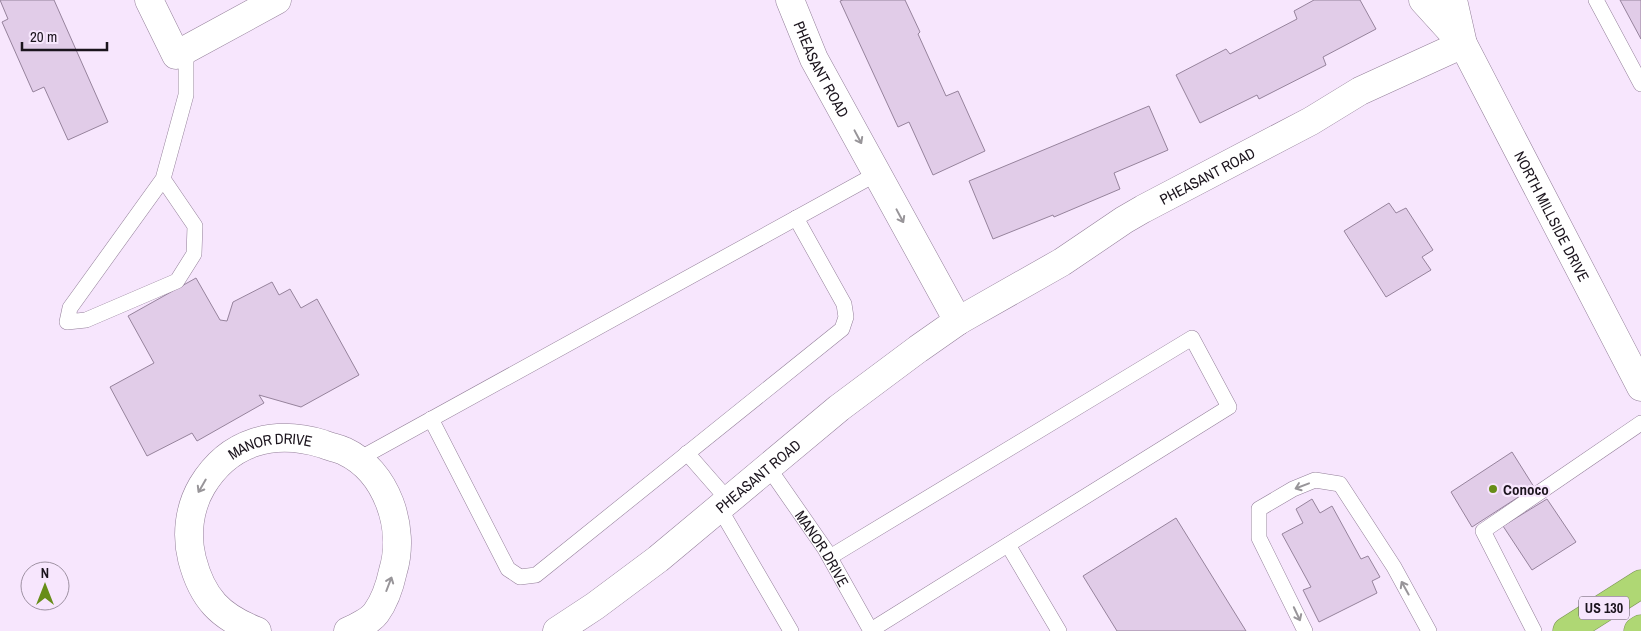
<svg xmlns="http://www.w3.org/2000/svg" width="1641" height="631" font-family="'Archivo Narrow',sans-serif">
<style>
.building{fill:#e1cce8;stroke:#96839c}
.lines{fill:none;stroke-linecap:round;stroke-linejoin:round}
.lane-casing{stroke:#937f99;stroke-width:16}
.street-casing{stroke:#937f99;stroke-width:29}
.highway-casing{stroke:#7b9356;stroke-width:29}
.lane{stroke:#fff;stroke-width:15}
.street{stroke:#fff;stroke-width:28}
.highway{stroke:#afd774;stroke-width:28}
.oneway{stroke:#989599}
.poi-dot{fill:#678d18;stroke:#f7e6fd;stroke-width:2}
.labels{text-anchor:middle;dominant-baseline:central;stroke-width:4.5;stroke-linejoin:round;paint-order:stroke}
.shield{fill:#f7e6fd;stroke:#5d5360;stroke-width:1}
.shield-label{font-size:14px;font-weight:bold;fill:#1b141d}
.street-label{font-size:15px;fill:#1b141d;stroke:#f7e6fd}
.poi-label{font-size:15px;font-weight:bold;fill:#1b141d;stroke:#f7e6fd;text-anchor:start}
</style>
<rect width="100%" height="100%" fill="#f7e6fd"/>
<path class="building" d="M0 0H54L108 122 68 140 44 87 33 92 2 22 8 19Z
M843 0H905L920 32 918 34 946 96 958 91 985 151 933 175 909 122 898 127 840 1Z
M1314 0H1360L1376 29 1323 57 1326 65 1259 99 1257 95 1200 123 1176 75 1226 49 1230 54 1297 19 1294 11Z
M1620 0H1641V39Z
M1149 106 1168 150 1114 173 1120 189 1054 217 1053 215 993 239 969 181Z
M1389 203 1396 213 1406 208 1433 250 1422 257 1431 270 1386 297 1344 231Z
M196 278 220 320 227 321 233 302 272 282 279 295 290 289 301 308 317 299 359 375 301 407 259 395 264 403 197 441 192 433 147 456 110 387 154 363 128 316Z
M1512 452 1534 487 1472 527 1451 492Z
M1312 499 1320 513 1332 506 1361 559 1368 556 1380 577 1372 581 1377 593 1319 622 1303 590 1311 587 1282 534 1303 523 1296 509Z
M1547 499 1576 542 1532 570 1503 526Z
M1176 518 1246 631H1117L1083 576Z"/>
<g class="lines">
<defs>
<g id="lane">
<path d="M1596 0 1641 84"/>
<path d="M163 179 195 226 194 254 177 281 86 320 67 322 70 308 163 179 186 95V49"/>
<path d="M431 419 508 569 520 577 536 575 842 329 846 317 844 304 796 218"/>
<path d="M687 453 729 501"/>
<path d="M357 460 878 173"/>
<path id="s1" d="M768 467 825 549 871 631"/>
<path d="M720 509 791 631"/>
<path d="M1008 545 1059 631"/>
<path d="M830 557 1192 338 1229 407 871 630"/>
<path d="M1305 631 1259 538V509L1293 489 1315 480 1340 484 1394 567 1429 631"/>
<path d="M1534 631 1483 531 1641 423"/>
</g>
<g id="street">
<path d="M149 0 176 55 277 0"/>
<path id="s2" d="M790 0 814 59 958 321"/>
<path d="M1423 0 1462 43"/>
<path id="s3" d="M1453 0 1463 44 1641 387"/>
<path id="s4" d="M257 631C220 617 202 598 192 559 186 535 189 508 202 486 229 441 274 429 323 444 330 447 337 448 344 451 387 471 406 528 393 571 390 585 384 602 376 613 371 620 356 628 348 631"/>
<path id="s5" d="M557 631 595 606 658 559 839 408 918 349 958 321 1062 262 1124 220 1143 209 1311 121 1360 91 1463 44"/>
</g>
<path id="highway" d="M1567 631 1641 584
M1638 631 1641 629"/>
</defs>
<use href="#lane" class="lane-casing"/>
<use href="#street" class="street-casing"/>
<use href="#highway" class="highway-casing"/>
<use href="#lane" class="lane"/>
<use href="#street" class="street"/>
<use href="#highway" class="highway"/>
</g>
<defs><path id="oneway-shaft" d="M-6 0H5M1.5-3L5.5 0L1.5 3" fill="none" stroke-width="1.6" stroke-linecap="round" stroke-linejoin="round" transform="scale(1.25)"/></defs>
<g class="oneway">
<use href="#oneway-shaft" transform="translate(858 137) rotate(62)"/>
<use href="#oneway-shaft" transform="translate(900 216) rotate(62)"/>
<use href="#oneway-shaft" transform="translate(202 486) rotate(120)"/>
<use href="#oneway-shaft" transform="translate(1302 486) rotate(159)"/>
<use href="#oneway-shaft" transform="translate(389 584) rotate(-69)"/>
<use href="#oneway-shaft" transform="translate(1405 588) rotate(-119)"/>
<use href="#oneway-shaft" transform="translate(1297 614) rotate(65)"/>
</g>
<circle class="poi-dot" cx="1493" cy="489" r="5"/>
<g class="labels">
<rect class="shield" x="1579" y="596.5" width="50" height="23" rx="4"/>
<g class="shield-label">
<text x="1604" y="608">US 130</text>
</g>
<g class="street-label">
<text stroke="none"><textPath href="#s2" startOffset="76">PHEASANT ROAD</textPath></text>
<text stroke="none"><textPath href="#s5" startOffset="796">PHEASANT ROAD</textPath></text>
<text stroke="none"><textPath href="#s3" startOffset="239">NORTH MILLSIDE DRIVE</textPath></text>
<text stroke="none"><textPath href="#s4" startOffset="262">MANOR DRIVE</textPath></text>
<text stroke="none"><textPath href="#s5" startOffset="254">PHEASANT ROAD</textPath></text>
<text stroke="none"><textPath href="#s1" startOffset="98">MANOR DRIVE</textPath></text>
</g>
<g class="poi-label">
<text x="1503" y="489">Conoco</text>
</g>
</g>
<g transform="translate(45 586)"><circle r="24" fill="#f7e6fd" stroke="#9f92a3"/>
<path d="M0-4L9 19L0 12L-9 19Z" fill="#678d18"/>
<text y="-8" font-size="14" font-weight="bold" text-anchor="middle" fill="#1b141d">N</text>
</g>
<path d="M22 42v8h85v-8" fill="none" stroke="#1b141d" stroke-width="2.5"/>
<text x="30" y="42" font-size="15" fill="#1b141d" stroke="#f7e6fd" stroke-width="4" paint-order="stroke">20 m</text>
</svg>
